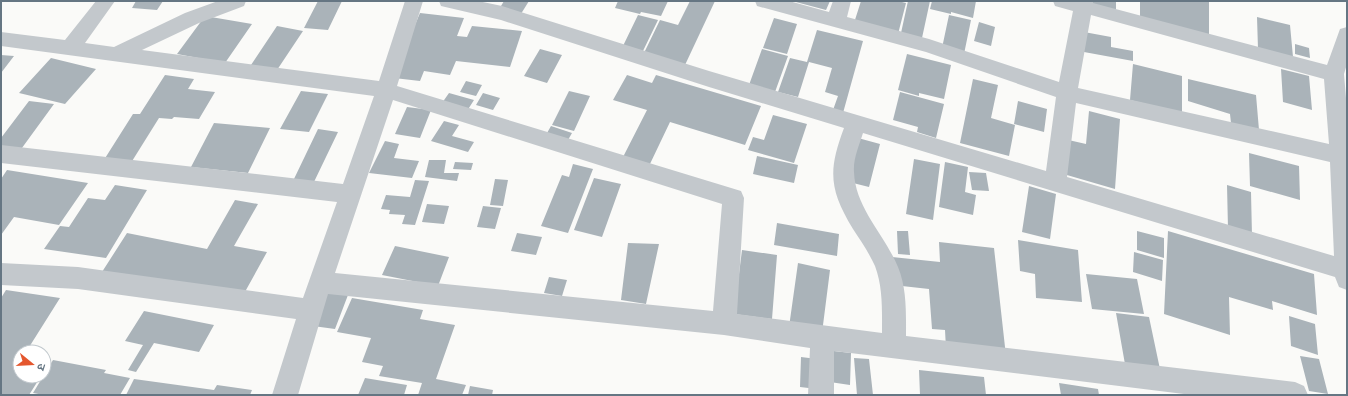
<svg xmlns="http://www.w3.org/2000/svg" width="1348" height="396" font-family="'Source Sans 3','Noto Sans Devanagari',sans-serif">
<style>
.building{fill:#aab3b9}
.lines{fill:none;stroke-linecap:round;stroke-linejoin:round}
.street{fill:#c3c8cc;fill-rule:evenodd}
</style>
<rect width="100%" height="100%" fill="#fafaf8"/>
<path class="building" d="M136 1H163L157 10 132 8Z
M318 1H342L328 30 304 28Z
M504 1H529L519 17 498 11Z
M618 1H668L661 16 641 12 640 14 615 8Z
M690 1H715L685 65 644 53 660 20 678 25Z
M792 1H830L826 10Z
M861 1H898L906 3 898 34 854 23Z
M908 1H930L922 38 901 33Z
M932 1H976L973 18 951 12V14L930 9Z
M1087 1H1116V10L1087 3Z
M1140 1H1209V36L1140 20Z
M420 13 464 18 457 36 467 37 472 26 522 31 510 67 456 61 450 75 424 71 420 81 394 78 403 53Z
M638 15 658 20 642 53 622 48Z
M949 15 971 20 964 54 942 48Z
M205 16 252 24 225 63 177 54Z
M1257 17 1290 25 1293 57 1258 49Z
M774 18 797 24 787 54 763 48Z
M979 22 995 27 991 46 974 41Z
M277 26 303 31 275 73 249 68Z
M817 30 863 41 843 113 833 110 838 96 825 92 832 68 809 62 798 97 778 92 790 58 807 62Z
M1084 32 1111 37V47L1133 51V61L1084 52Z
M1295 44 1309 48 1310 58 1295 54Z
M540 49 562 55 547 83 524 76Z
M762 49 788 56 775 92 749 85Z
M907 54 951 65 944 99 919 93V96L898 90Z
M1 55 14 56 1 73Z
M51 58 96 69 65 104 19 93Z
M1133 64 1182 76V113L1130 100Z
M1281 69 1309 76 1312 110 1283 102Z
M165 75 194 79 188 89 215 92 199 119 174 117 172 119 159 118 129 166 102 163 133 114H140Z
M627 75 652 83 656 75 761 106 745 145 670 122 649 166 623 157 647 110 613 100Z
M973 79 998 85 991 118 1015 125 1009 156 960 143Z
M1188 79 1256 95 1259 130 1231 123 1230 114 1188 101Z
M466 81 482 85 476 96 460 92Z
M301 91 328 94 309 132 280 129Z
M569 91 590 96 574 131 552 125Z
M900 92 944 104 936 138 917 132 918 127 893 120Z
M449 93 474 100 467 111 442 103Z
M483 93 500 98 493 110 476 105Z
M29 101 54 104 19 152 1 149V138Z
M1018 101 1047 109 1044 132 1014 124Z
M407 107 431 110 420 138 395 134Z
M1089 111 1120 119 1115 189 1060 173 1064 139 1086 144Z
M773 115 807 124 794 163 748 150 753 137 764 140Z
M444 121 459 125 452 136 474 142 468 152 431 141Z
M214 123 270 128 248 173 191 167Z
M551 126 572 133 568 140 547 133Z
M318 129 338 132 313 184 293 181Z
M858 138 880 144 869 187 845 181Z
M385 141 399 144 394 158 419 161 412 178 369 173Z
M1249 153 1299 166 1300 200 1250 186Z
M757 156 798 165 794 183 753 174Z
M914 159 940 164 933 220 906 214Z
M429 160H446L444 173H459L457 181 425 177Z
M455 162 473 163 471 170 453 169Z
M945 162 968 167 965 192 976 195 973 215 939 207Z
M573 164 593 169 568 233 541 226 562 175 569 177Z
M7 170 88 183 59 225 14 217 1 235V179Z
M969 172 986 173 989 191 972 190Z
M594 178 621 184 602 237 574 230Z
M495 179 508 180 503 206 490 205Z
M415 180 429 181 415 225 402 224 405 215 389 214 390 210 381 209 386 195 410 197Z
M115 185 147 190 106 258 44 249 60 226 69 227 88 198 105 200Z
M1227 185 1251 192 1252 236 1228 229Z
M1029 186 1056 194 1050 239 1022 232Z
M235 200 258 204 234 246 267 252 241 299 102 272 127 233 207 249Z
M427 204 449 206 444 224 422 222Z
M483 206 501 208 495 229 477 227Z
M777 223 839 234 837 256 774 245Z
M897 231H908L910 255 898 254Z
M1137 231 1164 238V258L1137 250Z
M1168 231 1314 274 1317 315 1272 301 1273 310 1229 297 1230 335 1164 314Z
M517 233 542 237 536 255 511 251Z
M1018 240 1078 250 1082 302 1036 298 1035 274 1020 271Z
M939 242 994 248 1006 356 946 349 945 330 932 329 929 289 893 285 892 257 940 262Z
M628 243 659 244 646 304 621 300Z
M395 246 449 257 438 286 382 275Z
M742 250 777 255 772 319 734 314Z
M1134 252 1163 260 1162 281 1133 272Z
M798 263 830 270 822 333 789 327Z
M1086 274 1137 279 1144 314 1092 309Z
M549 277 567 280 562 296 544 293Z
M6 290 60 298 26 352H20V376H41L29 395H1V298Z
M327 293 348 295 335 329 313 326Z
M352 298 423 310 420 319 455 325 436 379 466 385 462 395H418L422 383 379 376 383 366 362 362 371 338 337 332Z
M144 311 214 325 199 352 154 343 136 372 128 370 143 345 125 341Z
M1116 313 1149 317 1161 374 1126 370Z
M1289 316 1315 324 1318 355 1291 346Z
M825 350 851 353 850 385 823 381Z
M1300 356 1319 359 1328 394 1309 391Z
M801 357 817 359V389L800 387Z
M854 358 869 359 873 395H857Z
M53 360 106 370 104 373 130 378 120 395H44L33 393Z
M919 370 984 377 986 395H920Z
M365 378 407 385 404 395H358Z
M134 379 214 390 217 385 252 390 250 395H126Z
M1059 383 1098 389 1099 395H1061Z
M470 386 493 390 492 395H468Z"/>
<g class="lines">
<path class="street" d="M96 1H115L85 43 114 47 185 13 218 1H246L244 6 199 23 142 50 379 81 405 1H423L397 86 741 191 744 198 737 314 882 333C882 311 883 287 875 266 869 253 861 241 853 229 829 189 828 171 844 128L709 87 501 20 441 6 439 1H478L502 6 709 71 1046 171 1056 97 926 52 757 6 755 1H789L829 12 833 1H851L847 17 929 39 1059 82 1073 11 1055 6 1053 1H1093V3L1327 65 1340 29 1347 27V64L1344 74 1347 110V290L1339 287 1335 277 863 133C859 146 853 159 854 172 855 208 885 235 898 267 907 289 906 313 906 336L1295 382 1304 386 1308 395H1192L834 351V395H808L810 348 724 335 328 294 298 395H272L296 319 78 289 1 285V263L78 267 303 298 337 202 1 163V145L343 184 374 96 1 46V32L65 40ZM1091 15 1324 79 1329 144 1078 88ZM393 100 722 204 713 311 335 273ZM1076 103 1330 162 1334 256 1067 177Z"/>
</g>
<rect width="1348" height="396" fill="none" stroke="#657683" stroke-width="4"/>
<g transform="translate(32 364) rotate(108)"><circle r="19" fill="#ffffff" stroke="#c1c8cd"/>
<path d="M0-3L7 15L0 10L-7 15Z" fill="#e4572e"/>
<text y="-6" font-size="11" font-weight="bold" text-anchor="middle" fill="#657683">उ</text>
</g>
</svg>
